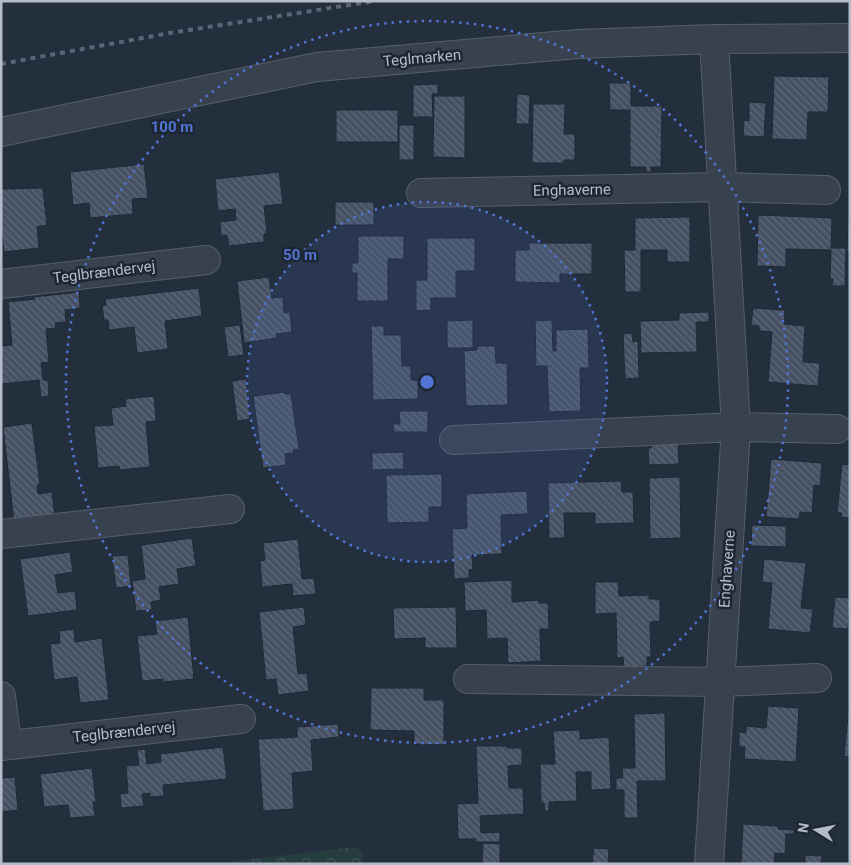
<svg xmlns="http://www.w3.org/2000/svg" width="851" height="865" font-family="Roboto,sans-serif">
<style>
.park{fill:url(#park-crowns)}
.building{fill:url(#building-back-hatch);stroke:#1f2835}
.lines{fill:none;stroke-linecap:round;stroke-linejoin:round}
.minor-casing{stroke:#565f6c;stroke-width:30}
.minor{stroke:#38414e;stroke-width:28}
.rail{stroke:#5a6575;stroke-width:4;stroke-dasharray:5 5;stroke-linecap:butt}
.ring{fill:none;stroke:#5274d3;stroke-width:2.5;stroke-dasharray:2.5 5}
.labels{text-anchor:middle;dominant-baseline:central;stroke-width:5;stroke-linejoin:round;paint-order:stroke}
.street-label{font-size:15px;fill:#b4bcc9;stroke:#1d2633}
.centre{fill:#5274d3;stroke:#1d2633;stroke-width:2.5}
.ring-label{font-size:15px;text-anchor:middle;font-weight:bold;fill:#5274d3;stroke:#1d2633;stroke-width:5;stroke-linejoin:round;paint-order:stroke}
</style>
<defs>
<pattern id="park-crowns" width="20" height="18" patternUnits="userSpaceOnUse" patternTransform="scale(1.25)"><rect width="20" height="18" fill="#263c3f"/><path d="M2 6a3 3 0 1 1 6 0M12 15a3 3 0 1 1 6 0" fill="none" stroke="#435659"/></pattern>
<pattern id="building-back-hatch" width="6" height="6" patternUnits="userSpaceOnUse" patternTransform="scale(1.25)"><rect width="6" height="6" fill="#455162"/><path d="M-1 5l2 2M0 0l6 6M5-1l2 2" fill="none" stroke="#5d6877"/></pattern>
</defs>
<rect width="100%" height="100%" fill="#242f3e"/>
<path class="park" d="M355 847 362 852 363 864H213Z"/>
<path class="building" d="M774 76 829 77 828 112H808L807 140 772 139Z
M609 83H631V106H662L661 167H651V172H646V167H630V110H610Z
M438 84V94H432L433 117H413V85Z
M517 94 530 95 529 124H516Z
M434 96H465V158L433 157Z
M749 102 766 103 764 137 743 136 744 120 749 121Z
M533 104H565L564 134H575V160H564V163H532Z
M336 110H398V142H336Z
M399 125H414V160H399Z
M144 164 148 198 132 199 133 214 90 218 89 203 73 205 70 172Z
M279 172 283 204 264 206 267 233 264 234V242L229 246 227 235 221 236 220 222 236 220 235 209 218 211 215 179Z
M43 188 47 225 37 227 39 248 4 252 1 228V189Z
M335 202H374V225H335Z
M758 215 832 218 831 248H846L845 286H832L833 279H830L831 250 786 249V267L757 266Z
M690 217V262H667V250H641V292H625L624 250H635V218Z
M848 219H850V252L847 251Z
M358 236H404V259H388V301H357V273H352V263H358Z
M427 238H475V271H456V298H431V310L416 311V280H427Z
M529 243H592V274H560V283L515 282V250H529Z
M269 277 272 298 283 297 284 313 290 312 292 332 276 334 277 338 244 343 237 281Z
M199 288 202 316 165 321 168 349 137 353 134 327 109 330 108 320H104L102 306 106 305 105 299Z
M79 292 80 308 65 310 66 322 55 323 56 328 46 329 49 362 41 363 43 380H48L49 396 41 397 39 380 1 384V346L12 345 8 302 35 299 34 297Z
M753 308 785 310 784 324 805 326 803 362 820 363 818 386 768 382 772 332 759 331V326L751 325Z
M709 312V322H696L697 352 641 353 640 321 679 320V313Z
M473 320V348H447V321Z
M552 320 553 351H556V330L588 329 589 368H580L581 411 549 412 547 366H536L535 321Z
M240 325 244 355 228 357 224 327Z
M371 326H384V335H401L402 366H411V380H418V399L373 400Z
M632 333 633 342 638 341 639 378 625 379 623 334Z
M477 346H495L496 363H507L508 405 466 406 464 351 477 350Z
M246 379 250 419 237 421 232 381Z
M285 392V394H291L299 449 293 450 294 453 285 454 286 465 263 468 253 396Z
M154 396 156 421 146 422 150 467 120 470 119 466 98 468 94 426 113 425 111 408 126 406 125 399Z
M399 411H428V432H394L393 424H400Z
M32 423 40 485H37L38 494 52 492 55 517 14 522 3 427Z
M678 443 679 464 649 465 648 448H651L652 444Z
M403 452 404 469 372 470V453Z
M771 459 822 463 820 486 814 485 812 513 800 512 799 519 766 517Z
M842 464 850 465V518L841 517 842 513H837Z
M442 474V507H429V522L387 523 386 475Z
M680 477 681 538 650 539 649 478Z
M621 481 622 492H633L634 523 595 524V513H564L565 538H549L548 483Z
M527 491 528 514 501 515 502 554 472 555 473 569 469 570V578L454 579 452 529 467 528 466 494Z
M752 525 786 526V547L751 546Z
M192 538 196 566 177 569 179 584 159 587 161 600 151 602 152 610 136 611 132 581 145 579 141 545Z
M298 539 302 579 314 578 316 594 293 596 292 584 262 587 260 561 265 560 263 543Z
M70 552 73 572 55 575 58 593 75 591 77 610 28 616 20 559Z
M128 555 131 586 116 588 112 556Z
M764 559 806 563 801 608 813 609 810 633 768 629 772 583 762 582Z
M512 580V602L539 600V603H548L549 629H540L541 661 508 663 507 638 487 639 486 610 465 611 464 582Z
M595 582H618L619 596 649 595V599H660V621L650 622 651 657H647V666L624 667 623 657 617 658 616 613 595 614Z
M835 597 850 598 848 629 832 628Z
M304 607 306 625 293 627 298 674 307 673 309 691 278 695 276 679 266 680 259 612Z
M456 607 457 648H425V638L394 639 393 608Z
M188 617 194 679 163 682V679L142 681 137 636 157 634 155 621Z
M74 629 75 642 102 638 109 700 80 703 77 677 54 680 50 644 60 643 59 631Z
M371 688H424V700H444V745L414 744V731L370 730Z
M768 706 799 708 796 762 744 759 745 747H739V732L746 733V726L766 728Z
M849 706H850V757L844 756Z
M665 713 666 781H637L638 818H624V790H616V778H623L622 768H635L634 714Z
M338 724 339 737 311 740 313 771 292 773 294 809 263 811 258 739 297 737V727Z
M580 730V739L609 737 611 789 591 790V772H576L577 801 549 802V811H545L544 803H541L540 764H555L553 731Z
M476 746H507V748H522V765L508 766 509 788H523L524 814 480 816 481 833 500 832V842H475L476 839H458L457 804 478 803Z
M223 747 227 779 163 785 164 796 150 797V793L142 794 144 806 121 808 120 794 128 793 126 766 139 765 137 750 145 749 147 764 161 762 160 754Z
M92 768 96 802H93L95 816 70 818 68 805 44 807 40 774Z
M15 777 18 810 1 812V778Z
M743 824 778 826V829L794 830V834H786L785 854 775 853 774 864H741Z
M483 843 500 844V864H482Z
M594 848 609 849 608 864H592Z
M805 855 822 856 821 864H805Z"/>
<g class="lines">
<defs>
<path id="minor" d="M1 132 317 67 578 44 714 39 850 38
M421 193 722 187 826 190
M1 284 206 260
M454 440 736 427 837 429
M1 534 230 509
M468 679 720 682 817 678
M1 696 7 745
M1 746 241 719
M709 864 736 427 714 39"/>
</defs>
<use href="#minor" class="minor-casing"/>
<use href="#minor" class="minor"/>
<path class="rail" d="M1 64 170 33 375 1"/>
</g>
<circle cx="427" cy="382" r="180" fill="#5274d3" fill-opacity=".12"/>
<g class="ring">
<circle cx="427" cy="382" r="180"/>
<circle cx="427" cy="382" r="361"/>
</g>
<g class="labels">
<g class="street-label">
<text transform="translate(422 58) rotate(-5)">Teglmarken</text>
<text transform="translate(572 190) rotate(-1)">Enghaverne</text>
<text transform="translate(104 272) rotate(-7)">Teglbrændervej</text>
<text transform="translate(727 569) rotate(-86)">Enghaverne</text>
<text transform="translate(124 732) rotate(-6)">Teglbrændervej</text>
</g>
</g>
<circle cx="427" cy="382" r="8" class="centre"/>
<g class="ring-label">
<text x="172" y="132">100 m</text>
<text x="300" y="260">50 m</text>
</g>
<rect width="851" height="865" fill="none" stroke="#b4bcc9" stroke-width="5"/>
<g transform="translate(816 830) rotate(280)" stroke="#1d2633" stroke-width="4" paint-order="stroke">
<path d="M0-4L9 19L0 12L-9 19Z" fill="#b4bcc9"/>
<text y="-8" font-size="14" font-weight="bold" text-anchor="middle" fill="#b4bcc9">N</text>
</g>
</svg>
